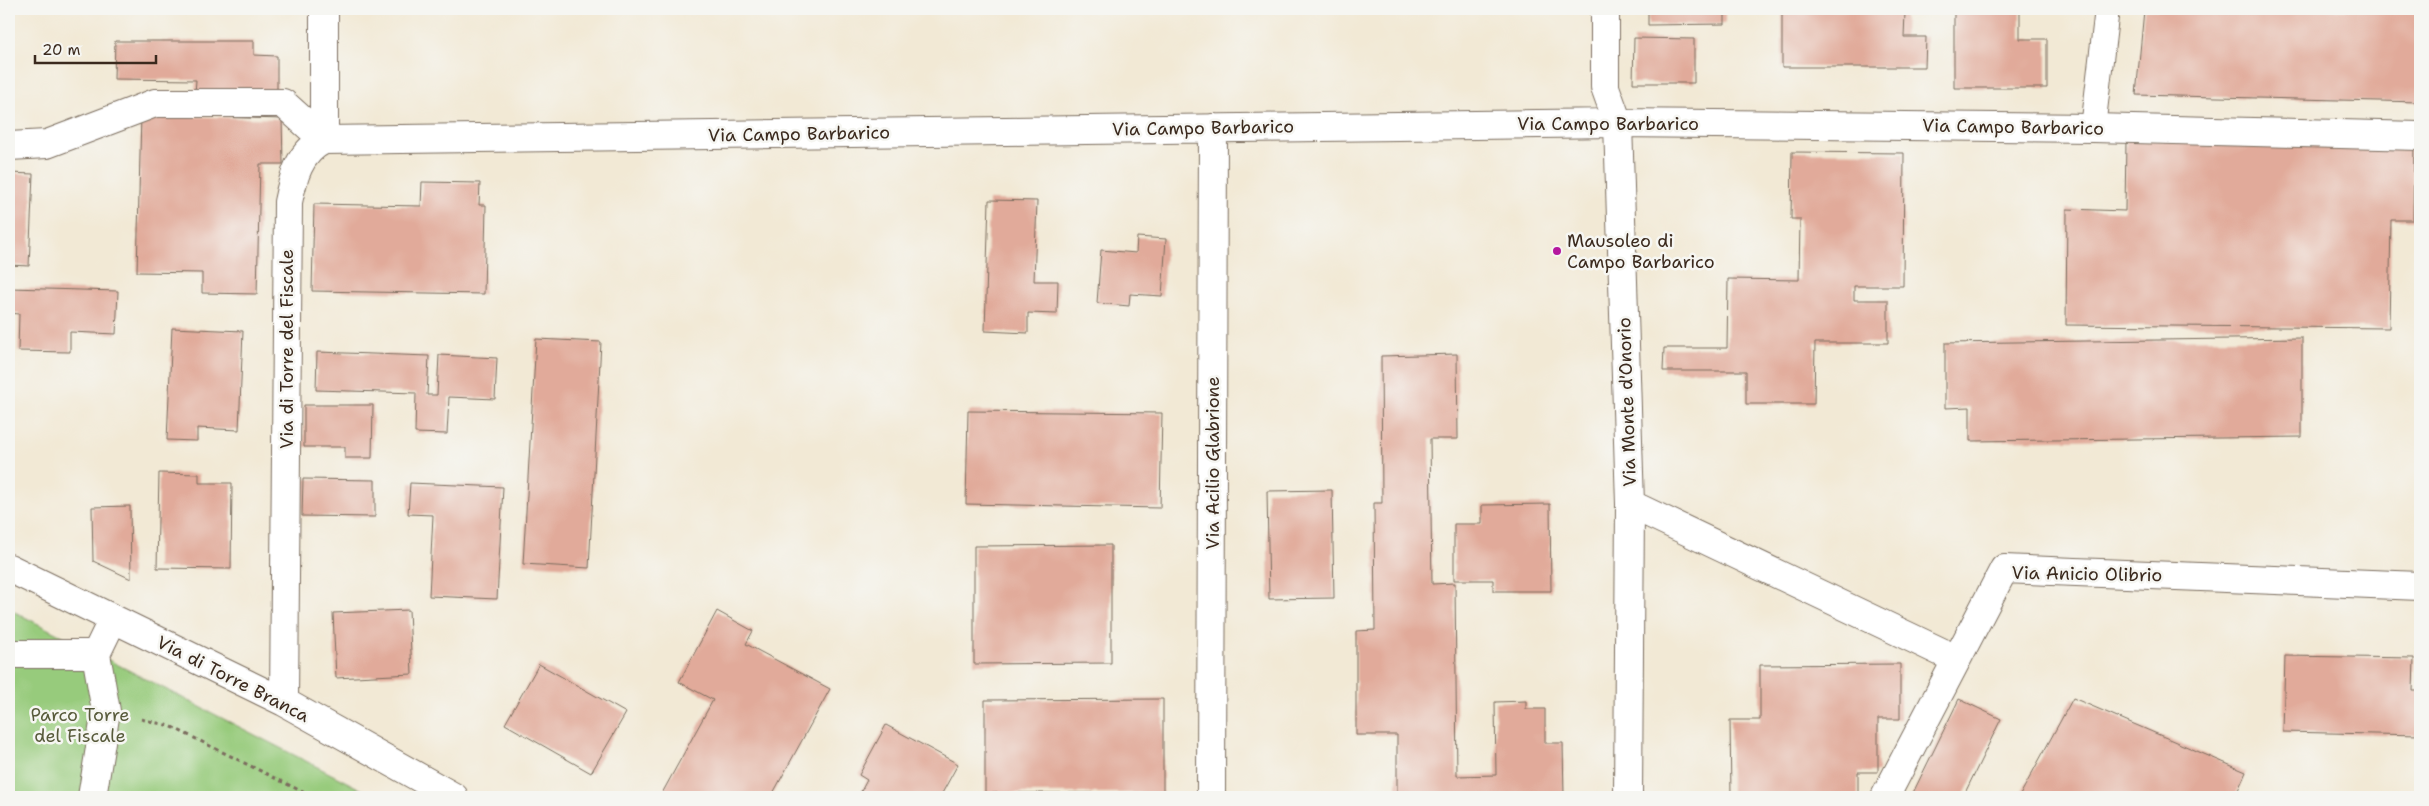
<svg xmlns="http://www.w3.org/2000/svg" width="2429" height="806" font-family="'Shantell Sans',sans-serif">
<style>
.green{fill:#97cb7c;stroke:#697a4d}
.building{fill:#e1aa9a}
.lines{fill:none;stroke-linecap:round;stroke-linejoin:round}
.lane-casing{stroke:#7b6d5e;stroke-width:26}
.street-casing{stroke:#7b6d5e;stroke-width:30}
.path{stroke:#7b6d5e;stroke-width:3;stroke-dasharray:4 4;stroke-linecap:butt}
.lane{stroke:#fff;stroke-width:24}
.street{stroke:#fff;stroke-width:28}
.poi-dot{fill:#b5179e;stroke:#f6f6f2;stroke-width:2}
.labels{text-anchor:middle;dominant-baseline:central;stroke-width:5;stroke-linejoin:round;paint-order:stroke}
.street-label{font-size:18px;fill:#3b2a1e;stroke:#f6f6f2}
.poi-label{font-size:18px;fill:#3b2a1e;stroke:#f6f6f2;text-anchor:start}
.park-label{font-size:18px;fill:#575a3a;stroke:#f6f6f2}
</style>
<rect width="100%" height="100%" fill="#f6f6f2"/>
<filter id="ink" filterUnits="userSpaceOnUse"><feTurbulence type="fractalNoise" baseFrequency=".02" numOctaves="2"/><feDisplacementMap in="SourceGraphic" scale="10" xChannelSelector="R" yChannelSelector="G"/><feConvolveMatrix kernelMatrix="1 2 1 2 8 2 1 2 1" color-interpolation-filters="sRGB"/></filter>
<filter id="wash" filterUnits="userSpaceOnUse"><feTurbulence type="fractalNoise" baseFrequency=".0096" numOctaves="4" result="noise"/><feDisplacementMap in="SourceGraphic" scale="20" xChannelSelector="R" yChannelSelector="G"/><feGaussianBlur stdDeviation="1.12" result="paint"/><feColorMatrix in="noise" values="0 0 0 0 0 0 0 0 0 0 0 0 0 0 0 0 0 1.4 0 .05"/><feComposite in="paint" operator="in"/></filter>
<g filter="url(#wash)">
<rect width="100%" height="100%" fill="#f2e9d5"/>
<path class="green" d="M9 609 376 797H9Z"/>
<g id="blocks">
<path class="building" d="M1648 9H1725V24L1648 25Z
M1782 9 1905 12 1904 37H1926L1925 67H1782Z
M1954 9H2020V39H2047V88H1954Z
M2420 9V102L2136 95 2144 10Z
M1634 38 1694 39V83H1633Z
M115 41H254V55L277 56V93H195L196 80 114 79Z
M141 115 282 119 283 164H260L257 294 202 293V273L137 272Z
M2126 140 2414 144 2413 220H2391L2389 328 2066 325 2067 209 2125 211Z
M1792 152 1904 153 1903 286H1854V300H1888V343H1815L1814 404H1746V371H1663L1664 348H1727L1728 279 1799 280 1800 219H1791Z
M9 173 33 174 29 266 9 265Z
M422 182 480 183 479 205H486L484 294 312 291 314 204 421 206Z
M989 200 1037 201 1034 281H1058L1057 314 1028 313V333L985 331Z
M1137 237 1166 239 1162 296 1130 294 1129 306 1097 303 1101 250 1136 253Z
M9 288 118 291 116 334 70 332V352L18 351 19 314 9 313Z
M172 328 243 331 239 430 197 428V441L167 440Z
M2302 338V437L1970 441V407L1945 408V343Z
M536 339 601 342 589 568 523 564Z
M317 352 429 356 427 395H437L439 355 497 358 495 399 449 397 447 434 415 433 416 393 316 390Z
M1457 354 1458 439H1430L1432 584 1455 583 1457 776 1496 775 1495 702 1526 701V709H1545V743H1563L1564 797H1397V735H1356V631L1375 630 1374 503H1382L1381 356Z
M304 405H373L372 458H345V447H304Z
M968 411 1162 413 1160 508 966 504Z
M159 473 199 474V483H232L231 569 157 568Z
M303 479 375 480V517L302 516Z
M410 483 503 487 497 599 429 596 433 515 408 514Z
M1332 490 1334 598 1269 599 1267 491Z
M1550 504 1551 591H1493V580H1454V524H1482V505Z
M130 506 131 579 93 561 92 507Z
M1111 545V663L974 664V546Z
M409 610 412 674 336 678 333 613Z
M717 611 753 631 746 644 830 689 771 797H660L713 700 679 682Z
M2285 656 2414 658 2413 691H2420V735L2283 732Z
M539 664 626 713 591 773 505 724Z
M1900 664V719H1878V772H1858V797H1731L1730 720H1760V665Z
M2073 698 2246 772 2235 797H2019Z
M1163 699V793H985V700Z
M1959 699 2001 719 1963 797H1911Z
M886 725 958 764 940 797H858L867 780 859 775Z"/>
</g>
</g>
<g filter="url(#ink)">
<use href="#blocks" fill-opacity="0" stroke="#7b6d5e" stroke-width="1"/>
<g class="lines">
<defs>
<path id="lane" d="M2093 128 2107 9"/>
<path id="street" d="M1605 9V87L1618 123 1630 504 1628 797
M9 146 47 144 155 103H283L324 140 1618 123 2093 128 2420 136
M1630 504 1956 659
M9 568 284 702 454 797
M9 654H96
M284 702 288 202C293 178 299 152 324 140V9
M92 797 106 711 96 654 113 619
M1211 797 1213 128
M1885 797 2004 569 2420 586"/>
</defs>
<use href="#lane" class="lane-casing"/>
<use href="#street" class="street-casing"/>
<path class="path" d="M141 719 170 726 313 797"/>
<use href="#lane" class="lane"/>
<use href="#street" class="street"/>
</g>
</g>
<circle class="poi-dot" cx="1557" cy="251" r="5"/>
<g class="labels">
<g class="street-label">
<text x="1608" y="124">Via Campo Barbarico</text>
<text transform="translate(2013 127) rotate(1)">Via Campo Barbarico</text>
<text transform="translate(1203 128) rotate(-1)">Via Campo Barbarico</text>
<text transform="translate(799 134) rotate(-1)">Via Campo Barbarico</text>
<text transform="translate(287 349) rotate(-90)">Via di Torre del Fiscale</text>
<text transform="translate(1627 402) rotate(-92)">Via Monte d'Onorio</text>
<text transform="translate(1213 463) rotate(-90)">Via Acilio Glabrione</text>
<text transform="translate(2087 574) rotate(1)">Via Anicio Olibrio</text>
<text transform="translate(233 679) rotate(27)">Via di Torre Branca</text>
</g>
<g class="poi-label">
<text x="1567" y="241">Mausoleo di<tspan x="1567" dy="21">Campo Barbarico</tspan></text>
</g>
<g class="park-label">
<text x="80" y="715">Parco Torre<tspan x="80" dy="21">del Fiscale</tspan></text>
</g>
</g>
<rect width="2429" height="806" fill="none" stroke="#f6f6f2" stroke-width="30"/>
<path d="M35 55v8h121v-8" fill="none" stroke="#3b2a1e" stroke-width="2.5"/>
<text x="42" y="55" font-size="15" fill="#3b2a1e" stroke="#f6f6f2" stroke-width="4" paint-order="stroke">20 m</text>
</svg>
